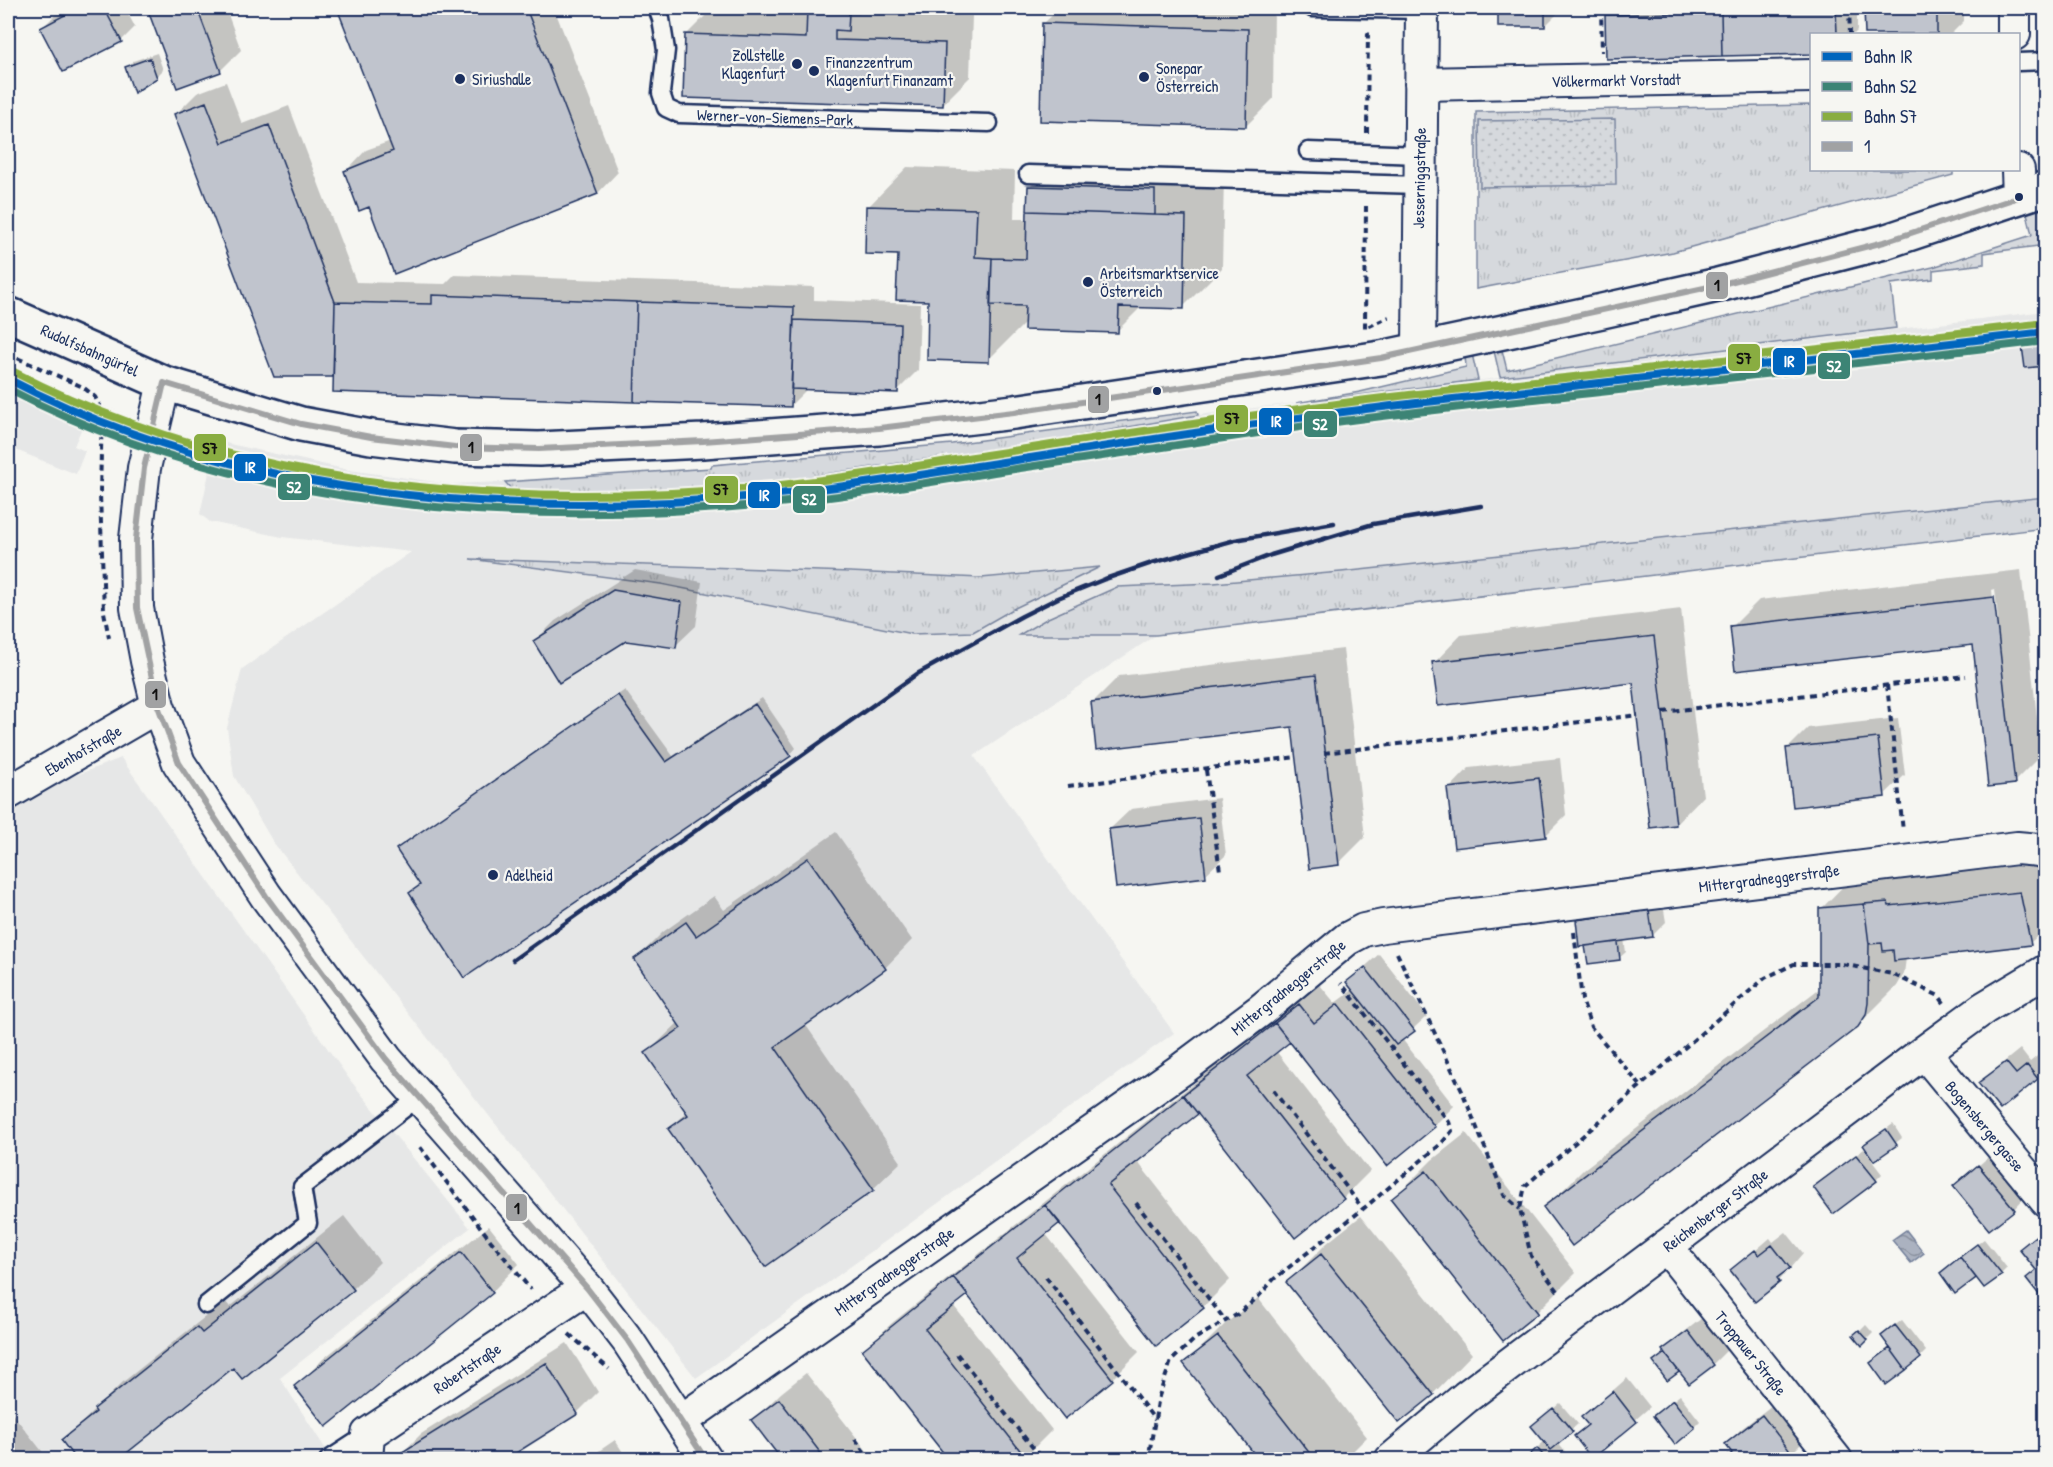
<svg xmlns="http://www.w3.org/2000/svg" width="2053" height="1467" font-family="'Patrick Hand',sans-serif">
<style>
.built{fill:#e6e7e7;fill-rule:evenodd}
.grass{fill:url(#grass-tufts);stroke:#78849e;stroke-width:1.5}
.park{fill:url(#park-dots);stroke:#78849e;stroke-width:1.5}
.water{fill:url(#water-waves);stroke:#717e99;stroke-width:1.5}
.shadow{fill:#0003;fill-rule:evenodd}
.building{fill:#c0c4cd;stroke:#1b2f5e;stroke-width:1.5}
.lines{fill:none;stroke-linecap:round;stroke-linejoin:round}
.lane-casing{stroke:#1b2f5e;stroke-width:21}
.street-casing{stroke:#1b2f5e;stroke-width:36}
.secondary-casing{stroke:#1b2f5e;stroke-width:38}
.path{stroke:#1b2f5e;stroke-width:4;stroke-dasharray:6 4.5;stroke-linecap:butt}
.lane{stroke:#f6f6f2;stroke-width:16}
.street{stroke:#f6f6f2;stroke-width:32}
.secondary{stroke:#f6f6f2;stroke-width:33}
.rail{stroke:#1b2f5e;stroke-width:4.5}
.bus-1-casing{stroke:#f6f6f2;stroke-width:10}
.bus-1{stroke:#a1a2a3;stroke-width:6}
.rail-1-casing{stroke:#f6f6f2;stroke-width:12}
.rail-2-casing{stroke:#f6f6f2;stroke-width:12}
.rail-3-casing{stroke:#f6f6f2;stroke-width:12}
.rail-1{stroke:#0065bd;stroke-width:8}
.rail-2{stroke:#3c8475;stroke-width:8}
.rail-3{stroke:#89ad41;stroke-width:8}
.poi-dot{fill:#1b2f5e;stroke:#f6f6f2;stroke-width:2}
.labels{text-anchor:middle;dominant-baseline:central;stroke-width:4.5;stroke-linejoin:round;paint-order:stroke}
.poi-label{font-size:16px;fill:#1b2f5e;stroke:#f6f6f2;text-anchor:start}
.street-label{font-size:16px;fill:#1b2f5e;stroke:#f6f6f2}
.line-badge{stroke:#f6f6f2;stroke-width:2}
.badge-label{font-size:16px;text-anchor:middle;font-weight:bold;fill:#fff}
.pale-badge-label{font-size:16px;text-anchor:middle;font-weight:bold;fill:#111}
</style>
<defs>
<pattern id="grass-tufts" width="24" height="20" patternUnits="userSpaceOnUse" patternTransform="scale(1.5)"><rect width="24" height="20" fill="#d6d9dd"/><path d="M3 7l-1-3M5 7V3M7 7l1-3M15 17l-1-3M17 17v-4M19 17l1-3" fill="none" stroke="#b7bbc0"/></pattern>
<pattern id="park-dots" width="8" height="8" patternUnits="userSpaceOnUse" patternTransform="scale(1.5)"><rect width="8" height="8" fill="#d6d9dd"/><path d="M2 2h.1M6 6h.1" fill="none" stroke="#b7bbc0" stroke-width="1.8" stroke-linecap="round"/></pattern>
<pattern id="water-waves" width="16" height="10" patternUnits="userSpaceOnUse" patternTransform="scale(1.5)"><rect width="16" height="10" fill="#abb2c0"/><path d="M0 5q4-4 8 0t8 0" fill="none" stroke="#8a919f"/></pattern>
</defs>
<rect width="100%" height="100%" fill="#f6f6f2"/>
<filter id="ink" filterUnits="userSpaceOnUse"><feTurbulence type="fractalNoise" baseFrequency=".0167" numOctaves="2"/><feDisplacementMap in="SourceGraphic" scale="12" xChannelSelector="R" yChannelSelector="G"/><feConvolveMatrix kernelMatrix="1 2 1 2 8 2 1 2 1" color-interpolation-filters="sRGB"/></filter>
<g filter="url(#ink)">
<path class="built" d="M2045 311V497L1341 572 1214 583 1117 587 1049 618 1020 634 1156 635 974 756 1174 1033 696 1378 273 842 234 776 227 728 242 669 411 552 282 537 210 522 200 514 216 441 349 470 450 484 505 482 515 493 625 492 765 483 1041 442 1198 415ZM479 560 850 572 981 578 1098 567 1015 608 973 632 661 584Z
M8 363 71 395 64 415 84 423 74 446 85 451 76 474 8 447Z
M121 758 350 1080 470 1228 280 1378 332 1459 8 1460V811L48 786Z"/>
<path class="grass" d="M1811 105 1812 170H1953V175L1673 252 1476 289V112Z
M2043 209 2045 211V264L2040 265 2038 246 1984 253V264L1933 270V279L1891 284 1896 328 1500 377 1494 351 1502 350 1507 370 1933 267 2032 235 2027 213Z
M1472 354 1478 380 1296 403 1360 392 1466 367 1465 356Z
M1197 411 1198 415 1041 442 765 483 625 492 515 493 505 482 711 468 712 465 952 444Z
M2045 497V528L1156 635H1019L1048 618 1117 587 1214 583 1341 572Z
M470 559 850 572 981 578 1100 567 1015 608 973 632 912 634 661 584Z"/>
<path class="park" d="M1615 119 1616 185 1480 187 1479 121Z"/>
<path class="water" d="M1906 1230 1924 1253 1911 1263 1892 1240Z"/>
<path class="shadow" d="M69 8H125L135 27 121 41 42 28 55 15Z
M149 8H238L227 12 241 50 220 71 178 86Z
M339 8H554L618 172 598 193 395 272 370 205 346 171 366 150 391 141Z
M713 8 809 10V8H869L864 13 972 16 970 77 943 104 686 35Z
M1060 8H1274L1273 99 1246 126 1043 24Z
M1499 8H1563L1545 26 1499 25Z
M1614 8H1857V31L1854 34H1812L1606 15Z
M1866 8H1964V21L1951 34H1866Z
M157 53 163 70 156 77 127 68 133 61Z
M226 82 242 124 289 106 356 282 445 284 454 275 814 287V300L920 304 918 370 897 391 808 388 790 406 335 375H275L176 114 197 93Z
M2046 92V113H2044V94Z
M907 167 1015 171 1014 219H1028L1029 187 1036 181 1224 177 1222 268 1183 307 1142 306 1117 331 1026 322 988 360 929 300 868 207Z
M2046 338V364L2024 346 2030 340Z
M635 570 702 582 696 626 675 646 626 639 535 641 555 621Z
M2021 570 2041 755 2014 782 1974 643 1732 627 1759 600ZM1995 589 1998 619H1995L1992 590Z
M1681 609 1703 796 1676 824 1634 682 1434 663 1461 635Z
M1343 649 1365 837 1338 864 1294 725 1092 703 1119 676Z
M625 690 673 756 762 698 796 748 790 755 410 893 421 884 405 843Z
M1898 718 1905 775 1884 795 1787 749 1808 728Z
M1560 758 1566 815 1545 836 1449 789 1469 768Z
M1219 798 1226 855 1205 875 1110 829 1131 809Z
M836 832 912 940 885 968 805 1024 901 1162 873 1189 765 1265 670 1129 688 1111 647 1053 679 1022 636 959 663 932 714 896 724 910Z
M2046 855V928L2030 943 1906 958 1904 974 1897 986 1857 1026 1545 1208 1584 1169 1820 988 1821 909 1860 869Z
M1662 898 1666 922 1652 936 1624 939 1626 952 1619 958 1587 946 1577 920 1591 907Z
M1379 954 1427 1016 1402 1039 1454 1106 1434 1126 1290 1040 1276 1051 1370 1171 1343 1198 1295 1235 1198 1112 1137 1161 1230 1280 1203 1307 1060 1221 1045 1233 1139 1352 1112 1379 968 1293 953 1305 1052 1430 1025 1457 864 1350 892 1323 1303 997 1320 985 1335 1003 1354 989 1348 982Z
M2020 1049 2030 1062 2041 1053 2046 1059V1070L2037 1078 1980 1084 1994 1070Z
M1893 1124 1902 1138 1872 1161 1882 1174 1876 1180 1822 1181 1864 1149 1872 1160 1874 1158 1865 1145Z
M1466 1133 1576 1273 1537 1312 1393 1199 1432 1160Z
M1993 1153 2027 1195 2014 1209 1955 1186Z
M344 1216 380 1262 353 1289 63 1441 123 1382 225 1301 230 1307Z
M1361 1216 1472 1354 1433 1394 1399 1421 1288 1282 1327 1243Z
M489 1226 519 1264 492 1292 296 1387 323 1359Z
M2046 1227V1289L2028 1278 2037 1269 2021 1249Z
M1786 1232 1803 1253 1779 1281 1732 1271 1770 1238 1773 1242Z
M1984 1239 2007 1268 2001 1274 1976 1276 1956 1291 1948 1267Z
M1258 1298 1367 1437 1344 1460H1261L1185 1364 1224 1325Z
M1702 1318 1727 1350 1713 1364 1689 1382 1680 1370 1668 1379 1664 1350 1678 1337Z
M1902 1320 1926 1351 1920 1357 1872 1363 1890 1346 1889 1330Z
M1866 1325 1873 1333 1862 1344 1855 1336Z
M567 1343 598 1392 577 1413 502 1460 401 1454 421 1434Z
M806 1373 874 1460H784L753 1420 781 1393Z
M1627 1378 1650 1407 1592 1457 1576 1436 1588 1424 1583 1417Z
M1680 1395 1700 1421 1694 1427 1661 1410Z
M1776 1402 1805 1440 1795 1450 1803 1460H1729L1734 1453 1727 1444 1740 1430Z
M1560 1403 1578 1424 1557 1442 1572 1460H1523L1545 1441 1537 1423Z
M8 1408 49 1460H8Z
M615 1440 628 1460H588L593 1455Z
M1694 1455 1698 1460H1689Z"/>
<path class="building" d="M78 8H104L122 42 63 72 40 28Z
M147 8H197L221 72 177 88Z
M337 8H526L598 194 394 274 369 207 359 211 344 171 393 151Z
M807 8H859V13H849L848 31 835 30V40L945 43 943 106 683 98 685 34 806 38Z
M1498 8H1545V27H1498Z
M1836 8 1837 34H1812V54L1722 56 1721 12Z
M1864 8H1937V34H1865Z
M1721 12 1722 56 1606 59 1605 15Z
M1042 23 1248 29 1246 127 1040 121Z
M150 58 157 78 134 93 125 67Z
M206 102 222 143 269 125 335 302 333 377H274L174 114Z
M1028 186 1155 190V215L1027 211Z
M866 206 977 209 975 257 992 258 989 362 927 360 928 301 896 300 898 255 865 254Z
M1027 211 1186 216 1184 309 1119 307 1118 333 1024 330 1025 306 990 305 992 258 1026 259Z
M432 295 637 302 634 402 333 392 335 302 432 304Z
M637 302 794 307 791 407 634 402Z
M794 320 900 324 898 393 791 389Z
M2046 343V366L2025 368 2022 346Z
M613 590 682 602 676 648 626 641 559 683 533 641Z
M1994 597 2015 784 1988 787 1973 645 1735 671 1730 626Z
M1654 636 1676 825 1650 828 1633 683 1438 706 1432 662Z
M1316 675 1339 865 1309 869 1292 727 1096 750 1091 702Z
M618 695 666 762 755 704 791 756 464 978 409 893 420 885 396 849Z
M1878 738 1885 797 1793 807 1786 748Z
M1539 778 1546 837 1454 848 1447 788Z
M1199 818 1206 877 1116 888 1109 829Z
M808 858 886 969 775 1047 874 1190 765 1267 668 1129 688 1115 645 1053 681 1028 634 959 686 922 696 936Z
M2020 892 2031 945 1894 961 1893 950 1883 951 1882 943 1869 944 1864 904 1888 902 1889 906Z
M1864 904 1869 944 1868 1003 1866 1015 1858 1027 1572 1246 1543 1207 1819 997V908Z
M1649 910 1653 937 1579 947 1576 920Z
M1618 942 1620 960 1588 964 1585 946Z
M1365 967 1415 1031 1396 1045 1346 982Z
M1299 1004 1314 1023 1338 1004 1435 1127 1387 1166 1275 1023Z
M1275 1023 1290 1042 1247 1076 1344 1199 1295 1238 1183 1095Z
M2006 1062 2016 1074 2027 1065 2038 1079 2000 1110 1978 1083Z
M1183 1095 1198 1114 1108 1185 1204 1308 1156 1346 1045 1205Z
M1886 1129 1897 1145 1874 1161 1863 1145Z
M1856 1155 1877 1181 1833 1214 1813 1187Z
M1978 1165 2015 1210 1989 1230 1953 1186Z
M1426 1171 1538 1313 1503 1341 1391 1199Z
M1045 1205 1060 1223 1017 1258 1113 1380 1065 1419 953 1277Z
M2038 1234 2046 1244V1291L2040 1296 2026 1278 2036 1270 2019 1249Z
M316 1242 354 1290 242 1379 233 1368 118 1460H76L61 1440 96 1412 94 1409 197 1327 202 1333Z
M1977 1244 2002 1275 1984 1288 1960 1257Z
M1772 1245 1790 1268 1777 1278 1780 1282 1755 1302 1730 1270 1755 1250 1759 1255Z
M461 1252 493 1293 326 1427 294 1386Z
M1321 1254 1434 1395 1399 1423 1286 1282Z
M1960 1257 1976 1278 1955 1294 1940 1273Z
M953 1277 968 1295 925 1329 1026 1458 1024 1460H949L862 1350Z
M1895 1325 1921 1358 1906 1370 1881 1336Z
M1859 1330 1868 1340 1862 1346 1853 1335Z
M1688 1331 1714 1365 1689 1384 1662 1350Z
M1218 1336 1315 1460H1259L1183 1363Z
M1890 1348 1906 1370 1886 1385 1870 1363Z
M1665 1353 1679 1372 1667 1381 1653 1362Z
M546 1363 578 1414 505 1460H402L399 1454Z
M1613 1391 1637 1422 1592 1459 1574 1436 1588 1425 1581 1417Z
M779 1399 826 1460H782L751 1420Z
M1673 1400 1695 1428 1675 1445 1653 1416Z
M1553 1408 1573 1432 1551 1450 1531 1426Z
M1762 1415 1793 1455 1786 1460H1727L1726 1458 1732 1453 1725 1444Z
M1537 1448 1547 1460H1524Z"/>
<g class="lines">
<defs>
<path id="lane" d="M657 8 661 19 666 50 661 93 666 108 679 114 989 123
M1312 8 1422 10
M2018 62 2046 61
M1308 151 1420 155
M1028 174 1419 185
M206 1305 308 1223 302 1187 418 1098
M328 1460 368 1434"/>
<path id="street" d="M2014 8V34
M1421 84 1812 76
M2018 170 2019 197
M1419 349 1422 8
M164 383 144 468 136 539 137 608 147 661 158 706 179 763 266 896 386 1059 587 1288 628 1341 706 1460
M8 793 158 706
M1924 1052 2046 1200
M1666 1246 1836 1460
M681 1421 1182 1069 1261 1010 1347 939 1364 930 1383 926 2017 848 2039 850 2046 853
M366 1460 368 1434 587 1288
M1391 1460 1466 1397 1924 1052 1984 1008 2046 971"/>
<path id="secondary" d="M8 314 164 383 301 424 371 437 455 447 539 449 703 441 879 428 1014 412 1381 358 1602 311 1718 285 1884 242 2046 188"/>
</defs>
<use href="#lane" class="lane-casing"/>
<use href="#street" class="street-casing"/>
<use href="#secondary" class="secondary-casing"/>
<path class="path" d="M1601 8 1602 52
M1849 8 1850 34
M1367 133 1368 29
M1366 206 1365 328 1389 317
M8 354 83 387 95 397 102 410 100 494 104 612 109 638
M1887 685 1903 831
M1663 712 1966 676
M1324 753 1638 715
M1206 770 1220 871
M1068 786 1296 757
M1574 932 1582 1000 1591 1027 1640 1085
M1397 953 1462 1091 1504 1195 1520 1209
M1273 1090 1363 1209
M420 1147 491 1241 531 1290
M1136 1203 1225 1320
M1046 1277 1155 1420
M1558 1291 1531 1256 1520 1209 1525 1186 1765 978 1794 964H1842L1892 974 1939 996 1944 1003
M569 1334 609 1369
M957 1354 1043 1460
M855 1439 870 1460
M1148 1460 1159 1396 1171 1361 1196 1338 1238 1314 1258 1297 1274 1279 1363 1209 1441 1144 1452 1131 1449 1122 1341 983"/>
<use href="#lane" class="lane"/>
<use href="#street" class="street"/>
<use href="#secondary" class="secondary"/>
<path class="rail" d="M1219 575 1271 555 1373 524 1481 506
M513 960 917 674 1022 616 1058 598 1105 579 1152 563 1235 540 1334 523"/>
<defs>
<path id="bus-1" d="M164 383 301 424 371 437 455 447 539 449 703 441 879 428 1014 412 1381 358 1718 285 1884 242 2019 197
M164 383 144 468 136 539 137 608 158 706 179 763 266 896 386 1059 587 1288 628 1341 706 1460"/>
</defs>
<use href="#bus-1" class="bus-1-casing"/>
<use href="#bus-1" class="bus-1"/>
<defs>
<path id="rail-1" d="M8 379C247 504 525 520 788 493 854 486 919 475 984 465 1093 448 1203 431 1313 416 1405 403 1498 394 1591 384 1743 367 1894 350 2046 332"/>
<path id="rail-2" d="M8 389C246 513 526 529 788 502 857 495 925 483 994 472 1100 456 1206 440 1313 425 1405 412 1498 403 1591 393 1743 377 1894 359 2046 341"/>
<path id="rail-3" d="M12 371C248 494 521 510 781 485 849 478 917 466 986 455 1095 438 1204 422 1314 407 1406 394 1499 385 1592 375 1743 358 1894 341 2045 323"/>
</defs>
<use href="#rail-1" class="rail-1-casing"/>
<use href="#rail-2" class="rail-2-casing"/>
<use href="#rail-3" class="rail-3-casing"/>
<use href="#rail-1" class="rail-1"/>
<use href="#rail-2" class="rail-2"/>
<use href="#rail-3" class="rail-3"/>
</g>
</g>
<g class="poi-dot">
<circle cx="797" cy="64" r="6"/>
<circle cx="814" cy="71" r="6"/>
<circle cx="1144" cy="77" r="6"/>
<circle cx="460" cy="79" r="6"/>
<circle cx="2019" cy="197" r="5"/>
<circle cx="1088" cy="282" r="6"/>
<circle cx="1157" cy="391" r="5"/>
<circle cx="493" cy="875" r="6"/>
</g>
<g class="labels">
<g class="poi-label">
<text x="785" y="55" text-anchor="end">Zollstelle<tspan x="785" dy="18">Klagenfurt</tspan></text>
<text x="826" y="62">Finanzzentrum<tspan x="826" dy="18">Klagenfurt Finanzamt</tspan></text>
<text x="1156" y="68">Sonepar<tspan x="1156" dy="18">Österreich</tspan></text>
<text x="472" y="79">Siriushalle</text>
<text x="1100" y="273">Arbeitsmarktservice<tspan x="1100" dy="18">Österreich</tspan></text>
<text x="505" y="875">Adelheid</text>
</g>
<g class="street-label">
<text transform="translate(1616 80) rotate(-1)">Völkermarkt Vorstadt</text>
<text transform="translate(775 117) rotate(2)">Werner-von-Siemens-Park</text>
<text transform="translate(1419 178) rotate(-89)">Jesserniggstraße</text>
<text transform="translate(90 350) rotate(24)">Rudolfsbahngürtel</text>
<text transform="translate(83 750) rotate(-30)">Ebenhofstraße</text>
<text transform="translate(1769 878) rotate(-7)">Mittergradneggerstraße</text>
<text transform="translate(1288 987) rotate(-39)">Mittergradneggerstraße</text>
<text transform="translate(1985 1126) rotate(50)">Bogensbergergasse</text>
<text transform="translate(1715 1210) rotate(-37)">Reichenberger Straße</text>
<text transform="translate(894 1271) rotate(-35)">Mittergradneggerstraße</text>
<text transform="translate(1751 1353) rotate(51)">Troppauer Straße</text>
<text transform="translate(467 1368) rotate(-34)">Robertstraße</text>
</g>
</g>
<g class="line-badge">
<rect x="1705" y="271" width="24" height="29" rx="6" fill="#a1a2a3"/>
<rect x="1727" y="343" width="34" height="29" rx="6" fill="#89ad41"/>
<rect x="1772" y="347" width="34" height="29" rx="6" fill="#0065bd"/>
<rect x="1817" y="352" width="34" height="28" rx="6" fill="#3c8475"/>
<rect x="1087" y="385" width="23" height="29" rx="6" fill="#a1a2a3"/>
<rect x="1215" y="404" width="34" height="29" rx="6" fill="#89ad41"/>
<rect x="1258" y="407" width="35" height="29" rx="6" fill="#0065bd"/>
<rect x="1303" y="410" width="35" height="28" rx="6" fill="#3c8475"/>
<rect x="459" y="433" width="24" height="29" rx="6" fill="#a1a2a3"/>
<rect x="193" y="433" width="34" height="29" rx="6" fill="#89ad41"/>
<rect x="233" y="453" width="34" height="29" rx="6" fill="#0065bd"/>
<rect x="277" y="473" width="34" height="28" rx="6" fill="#3c8475"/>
<rect x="704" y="475" width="35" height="29" rx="6" fill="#89ad41"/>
<rect x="747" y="481" width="34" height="28" rx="6" fill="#0065bd"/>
<rect x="792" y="485" width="34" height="29" rx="6" fill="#3c8475"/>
<rect x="144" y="680" width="23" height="29" rx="6" fill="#a1a2a3"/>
<rect x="505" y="1193" width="23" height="29" rx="6" fill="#a1a2a3"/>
</g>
<g class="badge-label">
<text x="1789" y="367">IR</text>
<text x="1834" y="372">S2</text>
<text x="1276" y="427">IR</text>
<text x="1320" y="430">S2</text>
<text x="250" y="473">IR</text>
<text x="294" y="493">S2</text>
<text x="764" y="501">IR</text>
<text x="809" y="505">S2</text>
</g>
<g class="pale-badge-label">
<text x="1717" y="291">1</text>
<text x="1744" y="364">S7</text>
<text x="1098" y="405">1</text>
<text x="1232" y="424">S7</text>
<text x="471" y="453">1</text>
<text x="210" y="454">S7</text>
<text x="721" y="495">S7</text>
<text x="155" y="700">1</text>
<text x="517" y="1214">1</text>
</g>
<rect width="2053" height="1467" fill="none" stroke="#f6f6f2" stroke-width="30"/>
<rect x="15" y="15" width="2023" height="1437" fill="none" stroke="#1b2f5e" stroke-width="2" filter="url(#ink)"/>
<rect x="1810" y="33" width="210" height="138" fill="#f6f6f2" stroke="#9ea6b7" stroke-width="1.5"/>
<rect x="1822" y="52" width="30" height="9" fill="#0065bd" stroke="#9ea6b7" stroke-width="1.5"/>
<text x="1864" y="63" font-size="18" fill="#1b2f5e">Bahn IR</text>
<rect x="1822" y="82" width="30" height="9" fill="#3c8475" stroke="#9ea6b7" stroke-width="1.5"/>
<text x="1864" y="93" font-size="18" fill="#1b2f5e">Bahn S2</text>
<rect x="1822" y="112" width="30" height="9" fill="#89ad41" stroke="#9ea6b7" stroke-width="1.5"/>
<text x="1864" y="123" font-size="18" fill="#1b2f5e">Bahn S7</text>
<rect x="1822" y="142" width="30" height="9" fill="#a1a2a3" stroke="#9ea6b7" stroke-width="1.5"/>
<text x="1864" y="153" font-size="18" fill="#1b2f5e">1</text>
</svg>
